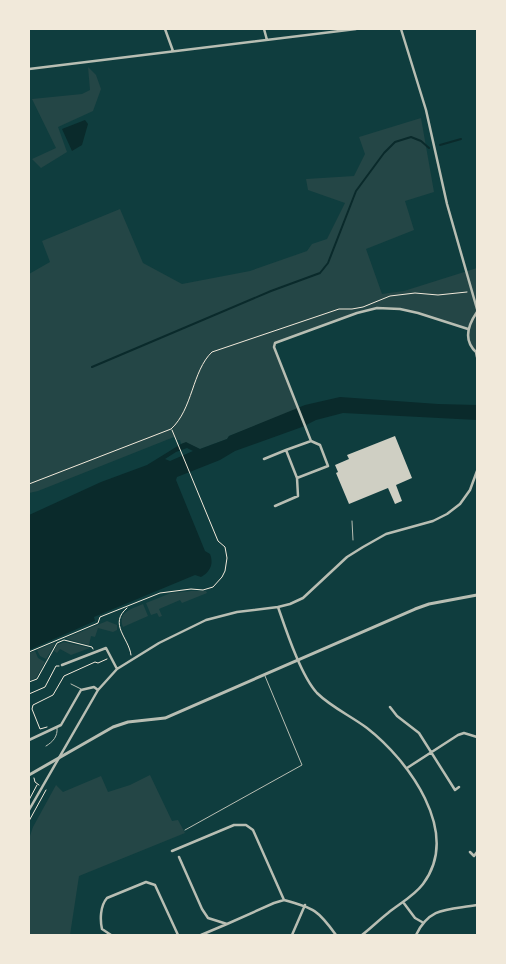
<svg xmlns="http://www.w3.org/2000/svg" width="506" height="964" font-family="'Varela Round',sans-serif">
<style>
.green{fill:#244646}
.water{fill:#0a2a2b;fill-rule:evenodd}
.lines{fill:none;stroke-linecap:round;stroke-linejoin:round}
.stream{stroke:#0a2a2b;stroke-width:2}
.building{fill:#cfcfc3}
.path{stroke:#f1e9da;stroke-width:1}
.service{stroke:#b8beb3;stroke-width:1}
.minor{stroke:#b8beb3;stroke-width:2.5}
.tertiary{stroke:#b8beb3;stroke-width:3}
</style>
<rect width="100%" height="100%" fill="#0f3d3e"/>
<path class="green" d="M88 67 96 75 101 89 93 111 58 127 67 152 41 168 32 159 56 148 32 99 82 94 90 90Z
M421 118 434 192 405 201 414 230 366 249 382 294 404 291 477 268V353L471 347 468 329 418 313 400 309 377 308 357 313 275 343 274 348 298 409 229 436 227 439 200 449 186 443 181 444 180 440H176L174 437 38 491 29 493V274L50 262 42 241 120 209 143 263 182 284 250 271 307 251 312 244 327 239 345 203 308 190 306 179 354 176 365 154 359 137Z
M191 591H206L207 593 182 603 180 600 159 609 162 616 159 617 157 613 151 615 146 603 171 593Z
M143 604 148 616 123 627C117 612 132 609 143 604Z
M107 621 117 625V630L113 632 98 628 95 637 91 636 89 645 67 639 66 638Z
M64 642 90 648 71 655 60 649 57 653 54 651 57 645Z
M54 643 55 644 46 659 40 656 37 650Z
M35 651 38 658 45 662 36 678 29 681V653Z
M150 775 172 821 178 820 185 833 79 876 70 935H29V839L33 827 56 785 63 792 101 776 108 792 130 785Z"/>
<path class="water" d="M85 120 88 124 82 145 72 151 62 129Z
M340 397 438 404 477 405V420L343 413 316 420 302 427 235 451 220 460 177 477 176 480 205 551 210 554C214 564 210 572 201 577L195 575 94 617 95 621 29 650V515L101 482 147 465 181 444 186 442 200 449 227 439 229 436 305 405ZM187 448 193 451 170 461 165 459 176 452Z"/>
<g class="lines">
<path class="stream" d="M440 145 461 139
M92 367 271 291 320 273 328 263 356 191 384 153 395 142 411 137 421 141 429 148"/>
</g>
<path class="building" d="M395 436 412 478 396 485 402 501 395 504 388 488 349 504 336 473 338 472 335 465 349 459 347 455Z"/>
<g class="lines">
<path class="path" d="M29 484 171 429C193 409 192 371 212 352L339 309H352L363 307 390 296 415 293 438 295 467 292
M127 608C108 624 129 638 131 655
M29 652 98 623 100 617 160 593 191 589 203 590 213 587 222 577 225 571 227 558 225 547 218 541 172 430
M29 682 37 679 57 643 64 640 92 647 93 649
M29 694 45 687 56 666H59
M47 727 40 729 32 709 33 705 53 695 64 676 95 662 98 663 107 659
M34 778 35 782 39 785
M29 800 37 785
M29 821 46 790"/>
<path class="service" d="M352 521 353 540
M71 684 81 689
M46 746C53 742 58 736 57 728
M185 830 302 765 265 676"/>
<path class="minor" d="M165 29 173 51
M264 29 267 40
M401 29 426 110 447 204 477 309
M29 69 356 29
M477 312C468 325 463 341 477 353
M476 352 477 357
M264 459 286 450
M297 478 286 450 311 441
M275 506 298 496 297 478 328 466 320 445 311 441 274 347 275 343 357 313 377 308 400 309 418 313 468 329
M278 607C286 630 301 676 317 693 331 707 351 716 367 728 408 760 462 832 423 884 414 896 399 904 388 913 379 920 371 928 362 935
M62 665 106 648 117 669
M390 707 397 716 419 733 455 790 459 787
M29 740 61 725 81 690 94 687 98 690
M407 768 458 735 464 733 477 737
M29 810 98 690 117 669 159 643 206 620 237 612 278 607 290 604 303 598 347 557 363 547 386 534 433 521 447 514 460 504 470 490 477 471
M172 851 234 825H246L253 830 284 900 274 903 227 924
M470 852 474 856 477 852
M179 857 202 909 208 918 227 924 201 935
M284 900C314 908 318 910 336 935
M403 902 415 918 422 922
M111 935 102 929C100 920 100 906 107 898L146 882 155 885 178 935
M292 935 305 905
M416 935C430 906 449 910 477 905"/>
<path class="tertiary" d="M29 775 113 727 128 722 165 718 415 609 429 604 477 595"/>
</g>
<rect width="506" height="964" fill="none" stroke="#f1e9da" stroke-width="60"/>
</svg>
